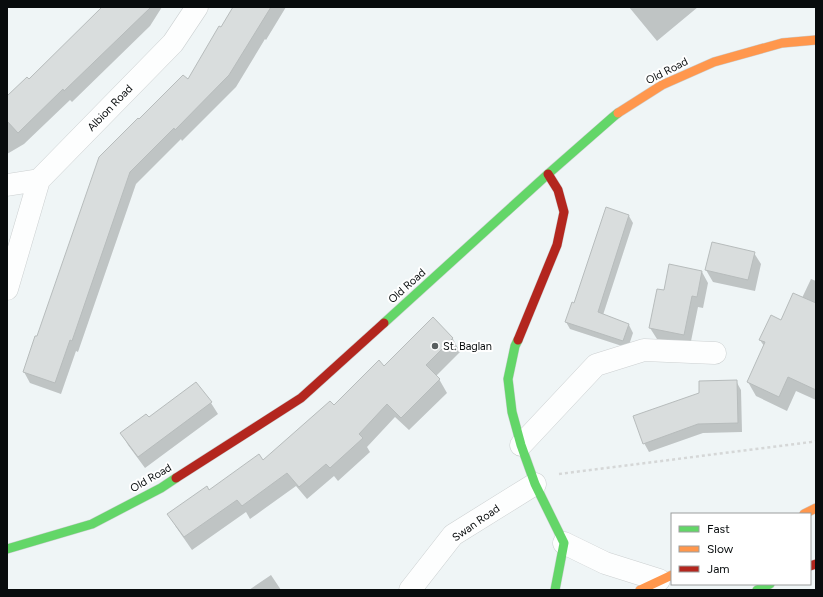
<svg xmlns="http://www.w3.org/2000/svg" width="823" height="597" font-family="Figtree,sans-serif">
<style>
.shadow{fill:#0003}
.building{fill:#d9dddd;stroke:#b7bcbc}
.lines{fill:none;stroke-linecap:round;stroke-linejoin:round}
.street-casing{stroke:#ccd0d1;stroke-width:23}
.fast-casing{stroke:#ccd0d1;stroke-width:10}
.slow-casing{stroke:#ccd0d1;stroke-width:10}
.jam-casing{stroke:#ccd0d1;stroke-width:10}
.path{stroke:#d5d7d7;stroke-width:2.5;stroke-dasharray:3 3;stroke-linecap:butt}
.street{stroke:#fdfefe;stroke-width:22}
.fast{stroke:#63d668;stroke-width:9}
.slow{stroke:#ff974d;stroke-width:9}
.jam{stroke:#b3261e;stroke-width:9}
.poi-dot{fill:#595e5f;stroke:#fff;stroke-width:1.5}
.labels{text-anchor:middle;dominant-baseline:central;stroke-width:4;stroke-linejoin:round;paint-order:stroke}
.street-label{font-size:11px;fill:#080c0d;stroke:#fff}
.poi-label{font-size:11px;fill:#080c0d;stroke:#fff;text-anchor:start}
</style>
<rect width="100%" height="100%" fill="#eff5f6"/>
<path class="shadow" d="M104 7H162L150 26 72 102 70 100 24 144 7 154V97L29 80Z
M234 7H286L266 40 265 39 236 87 182 141 181 139 136 184 78 352 76 351 61 394 30 383 24 372 38 338 139 121 188 81Z
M629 7H698L657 41Z
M607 209 629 216 633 223 603 315 629 325 633 333 628 348 570 329 566 322 575 305Z
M712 243 754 253 761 264 755 291 713 282 706 270Z
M702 272 708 283 703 308 698 307 690 346 657 339 650 328 665 291Z
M811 279 816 281V400L796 391 787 411 756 396 748 382 764 346 760 340 781 321 802 298Z
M433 319 453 339 460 352 436 376 439 379 447 393 409 430 395 417 367 447 370 452 338 481 334 476 307 499 296 486 250 519 246 512 192 550 176 527 169 514 263 462 384 367Z
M736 381 741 390 742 432 703 433 649 452 644 443Z
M196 383 211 403 218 414 145 468 128 445 122 434 148 419Z
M271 575 281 590H249Z
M158 589 164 590H135Z"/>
<path class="building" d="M102 7H151L64 91 63 89 18 133 7 121V96L27 77 29 79Z
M233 7H271L229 75 175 130 174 128 130 172 72 341 70 340 55 383 23 372 35 336H37L99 157 138 118 139 119 183 75 188 79 219 26 221 27Z
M606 207 629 215 598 312 629 324 623 341 565 322 572 302 574 303Z
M712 242 755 252 748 280 705 270Z
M669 264 702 271 697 297 692 296 684 335 649 328 657 289 664 290Z
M793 293 816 303V390L788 377 779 397 747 382 765 342 759 340 771 315 781 320Z
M433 317 453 338 426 365 440 379 401 418 387 404 359 434 363 438 330 468 326 464 299 487 287 473 242 506 237 500 184 537 167 514 207 486 209 490 259 454 263 460 330 401 334 405 379 360 384 366Z
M737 380 738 423 698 424 643 444 633 416 699 393V381Z
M196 382 212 402 138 457 120 433 146 414 149 417Z"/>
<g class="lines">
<defs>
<path id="street" d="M7 185 39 180 173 43 197 7
M7 289 39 180
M521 445 596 365 644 350 715 353
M564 543 605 563 659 580
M410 590 453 535 535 484"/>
<path id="fast" d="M384 323 548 174 613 117 618 113
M518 340 515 346 508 379 512 412 521 445 535 484 564 543 555 590
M7 549 92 524 161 488 176 478
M757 590 770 584"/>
<path id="slow" d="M618 113 662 85 714 62 782 43 816 40
M804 514 816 508
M640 590 672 575"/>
<path id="jam" d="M518 340 557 245 564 212 558 190 548 174
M176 478 301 398 384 323
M810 566 816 564"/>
</defs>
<use href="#street" class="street-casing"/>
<use href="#fast" class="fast-casing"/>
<use href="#slow" class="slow-casing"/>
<use href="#jam" class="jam-casing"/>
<path class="path" d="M559 474 811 442 816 441"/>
<use href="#street" class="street"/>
<use href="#fast" class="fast"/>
<use href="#slow" class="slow"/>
<use href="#jam" class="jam"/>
</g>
<circle class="poi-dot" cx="435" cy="346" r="4"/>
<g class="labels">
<g class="street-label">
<text transform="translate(667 71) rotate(-27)">Old Road</text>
<text transform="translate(110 108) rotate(-46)">Albion Road</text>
<text transform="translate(407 286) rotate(-42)">Old Road</text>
<text transform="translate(151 478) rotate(-30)">Old Road</text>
<text transform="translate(476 523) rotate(-35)">Swan Road</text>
</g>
<g class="poi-label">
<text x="443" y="346">St. Baglan</text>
</g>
</g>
<rect width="823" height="597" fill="none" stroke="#080c0d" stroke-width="16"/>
<rect x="671" y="513" width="140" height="72" fill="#ffffff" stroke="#9c9e9e"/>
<rect x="679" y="526" width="20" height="6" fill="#63d668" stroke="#9c9e9e"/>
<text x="707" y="533" font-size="12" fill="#080c0d">Fast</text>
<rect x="679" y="546" width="20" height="6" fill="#ff974d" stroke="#9c9e9e"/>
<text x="707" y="553" font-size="12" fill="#080c0d">Slow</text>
<rect x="679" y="566" width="20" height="6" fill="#b3261e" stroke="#9c9e9e"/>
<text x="707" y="573" font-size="12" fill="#080c0d">Jam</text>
</svg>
